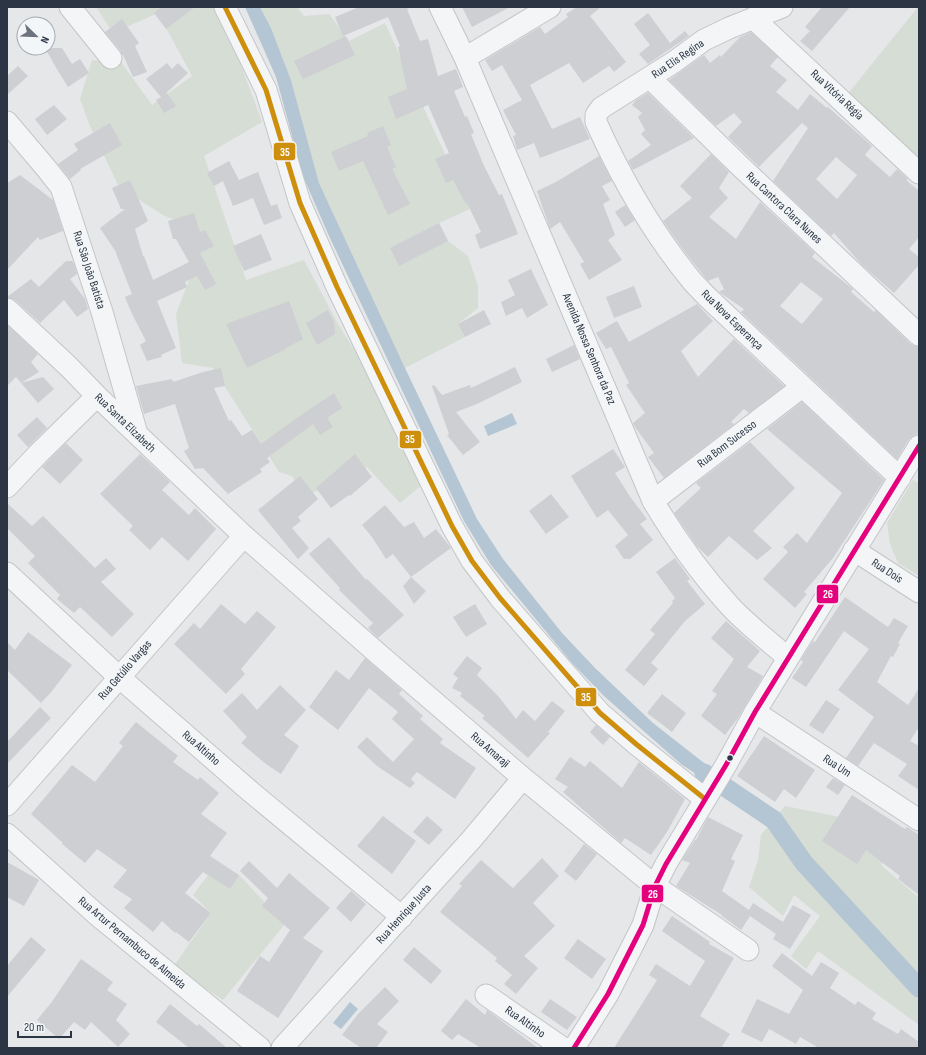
<svg xmlns="http://www.w3.org/2000/svg" width="926" height="1055" font-family="'Sofia Sans Condensed',sans-serif">
<style>
.green{fill:#d6ddd5}
.water{fill:#b4c5d3}
.lines{fill:none;stroke-linecap:round;stroke-linejoin:round}
.canal{stroke:#b4c5d3;stroke-width:19}
.building{fill:#cdcfd2;fill-rule:evenodd}
.street-casing{stroke:#c3c5c7;stroke-width:23}
.street{stroke:#f4f5f6;stroke-width:21}
.bus-1-casing{stroke:#f3f6f8;stroke-width:8}
.bus-2-casing{stroke:#f3f6f8;stroke-width:8}
.bus-1{stroke:#ce8f0d;stroke-width:5}
.bus-2{stroke:#e5007d;stroke-width:5}
.bus-dot{fill:#2b3543;stroke:#f3f6f8;stroke-width:1.5}
.labels{text-anchor:middle;dominant-baseline:central;stroke-width:3;stroke-linejoin:round;paint-order:stroke}
.street-label{font-size:12px;fill:#2b3543;stroke:#f3f6f8}
.line-badge{stroke:#f3f6f8;stroke-width:1.5}
.badge-label{font-size:11px;text-anchor:middle;font-weight:bold;fill:#fff}
</style>
<rect width="100%" height="100%" fill="#e5e7e9"/>
<path class="green" d="M96 7H214L228 30 262 122 204 156 246 280 304 260 338 324 372 378 423 484 400 503 367 467 306 496 292 476 279 472 213 368 182 363 176 314 199 254 195 228 163 215 119 187 90 126 80 99 92 60 121 62 152 105 192 76 158 13 113 33Z
M260 7H297L304 16 329 14 349 41 385 23 470 209 439 223 448 241 468 256 478 286V308L458 324 465 337 405 368 319 183 291 80 271 28Z
M918 7H919V174L842 101Z
M913 480 919 483V576L898 563 890 544 887 523Z
M785 806 890 827 898 845 881 865 919 898V1025L818 951 806 969 791 956 820 916 794 895 783 916 749 887 758 860 761 835Z
M208 875H239L285 924 223 1000 173 967 211 913 193 895Z"/>
<path class="water" d="M245 7H260L271 28 291 80 319 183 405 368 477 519 503 559 562 633 595 668 653 723 713 770 705 780 681 764 604 696 572 663 491 565 464 521 329 236 303 176 276 77Z
M512 413 517 424 488 436 484 426Z
M350 1002 358 1009 341 1029 333 1023Z"/>
<g class="lines">
<path class="canal" d="M704 773 774 820 804 863 919 988"/>
</g>
<path class="building" d="M161 7H195L166 29 154 13Z
M359 7H412L407 9 420 41 428 39 438 76 456 69 463 87 454 91 465 117 467 116 474 133 471 134 484 166 499 195 502 194 518 234 480 249 475 235 481 232 467 203 466 204 453 180 446 183 435 159 449 153 428 105 396 119 388 97 407 89 398 47 400 46 388 17 343 36 335 17Z
M462 7H510L472 27Z
M577 7H601L590 16 626 62 614 72 609 66 583 83 569 63 530 85 552 129 580 117 590 139 540 158 534 143 517 150 513 136 516 135 503 110 522 100 502 65 492 71 485 60 540 27 545 34 568 17 566 14Z
M822 7H850L812 51 800 41 810 31 805 27Z
M648 13 670 43 685 31 689 36 648 64 639 54 650 45 634 24Z
M122 19 139 43 135 46 147 72 133 77 123 55H122L120 50 105 32Z
M751 32 778 57 770 66 787 80 776 92 798 110 810 94 827 108 828 107 872 146 865 155 890 177 897 169 908 179 906 180 919 191V237L909 249 919 257V265L894 293 862 265 834 233 831 236 773 181 808 128 802 123 759 167 728 137 742 122 734 113 716 126 669 80 704 55 710 63 720 55 721 57 740 37ZM836 157 857 175 837 199 816 179Z
M346 36 355 55 303 79 294 61Z
M45 48H62L72 64 80 59 89 73 68 87 58 71Z
M167 63 172 69 178 63 188 73 165 94 167 93 176 106 164 113 156 100 161 97 146 79Z
M18 66 28 76 7 95V76Z
M648 93 694 138 633 170 628 161 651 145 641 134 645 130 638 117 642 113 632 105 636 100Z
M54 105 67 119 47 135 35 119Z
M110 123 122 145 80 169 81 170 70 179 58 164 78 150 74 144Z
M383 126 391 145 387 147 396 167 392 169 410 204 388 215 363 161 339 171 331 152 368 136 367 133Z
M711 154 729 172 719 188 728 198 709 217 736 239 760 202 815 253 812 257 848 285 853 289 851 292 874 312 876 310 911 344 919 347V434L914 435 909 439 897 459 741 312 744 309 719 292 724 289 718 277 708 281 687 255 663 221 692 198 680 186ZM801 282 823 299 802 324 780 306Z
M599 156 612 181 602 186 610 200 603 204 615 235 608 240 622 260 589 280 580 264 584 262 560 222 550 229 537 191 556 182Z
M229 161 239 180 258 172 271 206 277 204 282 218 264 225 253 198 233 206 223 181 214 186 207 173Z
M20 175 53 200 63 231 40 240 38 237 7 270V183Z
M130 180 148 221 135 229 143 256H144L153 280 189 262 176 239H173L168 221 194 213 200 232 205 230 214 246 200 253 216 284 205 290 197 276 185 282 187 287 157 301 176 348 161 355 162 357 147 361 140 345 146 341 132 314 125 297 132 294 116 253V252L100 228 125 209H121L112 188Z
M625 205 635 220 625 227 615 212Z
M439 223 448 241 399 266 390 248Z
M261 234 272 260 244 271 233 246Z
M66 261H72L74 264 77 274 70 279 85 299 88 309 77 317 64 300 40 323 15 300 7 297 31 279 39 287Z
M531 269 548 305 527 318 522 308 506 316 501 302 515 295 508 280Z
M634 286 642 307 614 318 606 297Z
M289 301 303 339 286 348V349L247 368 226 324Z
M697 304 713 321 681 351 698 377 734 339 784 386 749 413 744 409 731 422 734 424 664 478 648 457 654 453 635 427 633 423 645 413 626 385 629 383 611 347 606 349 596 333 617 321 629 342Z
M328 310 334 322 335 334 317 345 306 323Z
M484 310 491 324 465 337 458 324Z
M7 325 38 354 31 362 39 372 21 383 16 377 7 386Z
M574 345 580 359 552 372 546 359Z
M515 367 522 382 477 404 456 412 480 442 463 455 447 435 449 434 432 386 434 385 442 395 470 385 471 388Z
M221 368 225 386 214 388 229 421 231 420 242 436 252 430 261 444 301 415 334 393 342 408 327 418 333 427 320 435 313 424 267 458 270 462 260 469 262 472 228 494 203 468 195 469 184 451 189 448 175 404 144 414 136 386 172 379 173 382 203 372Z
M43 377 54 389 38 403 21 383Z
M802 402 884 480 833 558 804 592 807 594 795 608 763 579 788 552 783 547 797 533 807 543 842 493 767 429Z
M37 417 47 428 28 447 17 435Z
M750 442 795 488 753 531 772 548 757 560 729 536 708 557 696 545 674 513 701 488 696 483Z
M66 443 83 460 60 484 42 467Z
M613 449 625 467 615 473 631 498 647 519 640 524 653 540 630 559H624L615 546 628 535 608 510 597 518 571 476Z
M140 454 170 482 162 490 189 515 195 508 216 529 188 561 162 537 150 550 129 530 133 526 100 494Z
M355 454 372 477 350 496 349 495 331 508 316 488Z
M300 476 318 499 298 517 301 521 292 528 309 548 298 559 258 510Z
M551 494 569 517 546 534 529 511Z
M7 503 32 526 43 516 95 568 106 558 116 569 101 582 134 614 112 637 80 607 74 613 57 599 60 595 28 563 35 556 7 528Z
M385 505 404 527 414 522 424 538 436 529 451 548 411 577 393 554 386 559 372 537 362 525Z
M329 537 366 580 367 579 404 615 378 638 368 628 373 623 339 590 340 588 309 554Z
M675 558 690 579 687 581 705 604 685 621 651 663 658 669 644 686 625 670 655 634 650 630 673 603 672 601 675 598 656 572Z
M411 577 426 591 414 604 403 586Z
M845 597 888 627 894 618 908 626 898 643 900 644 893 657 891 656 877 682 908 705 919 688V727L910 741 919 746V790L898 776 907 764 874 743 858 766 846 758 874 717 838 690 869 649 844 631 806 687 792 678 803 662 801 660 807 650 813 641 815 642Z
M221 604 245 624 257 611 276 627 241 669 245 674 226 694 174 644 194 623 200 629Z
M475 604 487 624 466 637 453 617Z
M726 621 760 651 747 667 763 676 738 718 725 735 701 716 717 694 712 691 734 659 711 638Z
M28 632 72 665 52 691 41 703 7 670V642L15 650Z
M467 656 482 668 477 675 498 696 516 719 523 710 535 721 552 701 565 711 548 732 550 733 528 758 482 718 485 716 460 696 462 693 452 688 458 678 453 674Z
M365 658 402 690 399 694 423 716 420 719 443 739 440 743 476 768 455 799 417 772 411 779 415 783 410 788 377 766 357 747 367 737 393 762 414 739 392 719 398 712 369 688 338 730 309 707 336 670 349 680Z
M280 685 306 710 284 735 299 746 281 774 266 764 241 743 247 737 223 711 242 693 257 710Z
M662 694 686 713 672 732 647 713Z
M826 700 840 709 823 734 809 725Z
M40 707 51 718 7 764V742Z
M136 722 178 756 173 762 198 780 200 777 219 793 201 814 227 833 210 856 239 875 230 889 203 872 185 893 211 913 189 942 176 932 175 933 162 921 153 932 124 908 132 899 113 887 127 870 97 849 85 863 62 844 63 843 31 814 72 765 95 782 123 746 119 743Z
M596 725 610 737 603 745 590 732Z
M764 736 815 770 796 798 784 789 775 802 737 776Z
M570 757 585 767 590 761 622 788 639 762 685 799 667 832 651 855 625 838 621 843 563 792 568 787 555 779Z
M833 778 845 785 838 795 826 787Z
M852 795 905 829 907 827 919 835V895L898 879 900 876 866 850 857 864 822 841Z
M383 816 416 841 392 874 357 846Z
M427 816 443 830 429 845 413 832Z
M708 817 743 835 731 859 735 861 722 891 749 910 753 903 783 922 793 905 811 915 790 949 773 939 776 934 750 916 741 930 722 916V915L676 886 690 863 682 860 695 840H696Z
M584 844 597 854 576 881 564 871Z
M542 858 559 876 533 903 555 926 524 956 538 968 516 994 504 984 512 975 495 961 497 958 440 912 462 886 459 884 481 860 513 888Z
M249 861 277 888 289 873 330 908 303 938 323 951 278 1018 237 991 260 956 269 962 290 930 262 906 268 898 240 871Z
M7 862 39 880 24 906 7 897Z
M351 891 366 904 351 922 336 908Z
M672 916 710 942 709 944 734 958 700 1016 730 1034 721 1048H614L657 980 649 975 656 964 690 986 705 961 662 931Z
M31 937 46 950 7 997V966Z
M578 939 606 959 592 979 564 958Z
M414 947 442 971 431 984 403 960Z
M782 953 812 976 821 962 839 973 830 988 855 1005 858 1001 876 1013 872 1019 898 1034 901 1029 919 1042V1048H819L800 1037 796 1044 769 1029 762 1042 741 1032 757 999 789 1014 803 990 772 966Z
M81 959 113 982 107 990 127 1004 116 1020 130 1034 118 1047 91 1022 85 1030 74 1022 59 1039 37 1020 51 1003Z
M385 987 399 1001 377 1024 388 1032 376 1048H361L342 1035 358 1014Z
M466 999 485 1015 487 1010 538 1048H481L458 1034 452 1040 441 1031Z
M550 999 577 1017 567 1030 541 1012Z
M170 1004 197 1026 199 1024 227 1048H189L156 1022Z"/>
<g class="lines">
<defs>
<path id="street" d="M70 7 111 58
M225 7 266 90 300 203 337 287 452 526 472 561 500 598 600 713 636 744 705 799
M440 7 465 58 653 501C675 538 700 573 729 605 746 624 769 641 788 658
M782 7 729 28 704 40 674 62 601 108 596 115V122C621 178 653 233 692 281 701 291 710 300 720 309L900 478
M753 18 919 173
M465 58 550 7
M650 78 740 166 919 335
M7 122 46 168 61 187 102 312 137 434
M7 309 69 367 97 396 244 536 376 652 523 778 655 886 748 950
M7 487 38 454 97 396
M653 501 802 387
M854 550 919 592
M7 573 119 677 251 792 402 917
M755 712 919 820
M7 805 244 536
M7 834 96 914 260 1048
M486 995 563 1048
M282 1048 471 840 523 778
M574 1048 608 994 643 925 655 886 666 864 726 765 755 712 919 446"/>
</defs>
<use href="#street" class="street-casing"/>
<use href="#street" class="street"/>
<defs>
<path id="bus-1" d="M225 7 266 90 300 203 337 287 452 526 472 561 500 598 600 713 636 744 705 799"/>
<path id="bus-2" d="M574 1048 608 994 643 925 655 886 666 864 726 765 755 712 919 446"/>
</defs>
<use href="#bus-1" class="bus-1-casing"/>
<use href="#bus-2" class="bus-2-casing"/>
<use href="#bus-1" class="bus-1"/>
<use href="#bus-2" class="bus-2"/>
</g>
<circle class="bus-dot" cx="730" cy="758" r="3.5"/>
<g class="labels">
<g class="street-label">
<text transform="translate(678 59) rotate(-34)">Rua Elis Regina</text>
<text transform="translate(837 95) rotate(43)">Rua Vitória Régia</text>
<text transform="translate(784 208) rotate(43)">Rua Cantora Clara Nunes</text>
<text transform="translate(89 270) rotate(72)">Rua São João Batista</text>
<text transform="translate(732 320) rotate(44)">Rua Nova Esperança</text>
<text transform="translate(589 349) rotate(67)">Avenida Nossa Senhora da Paz</text>
<text transform="translate(125 423) rotate(44)">Rua Santa Elizabeth</text>
<text transform="translate(727 444) rotate(-37)">Rua Bom Sucesso</text>
<text transform="translate(887 571) rotate(33)">Rua Dois</text>
<text transform="translate(125 670) rotate(-49)">Rua Getúlio Vargas</text>
<text transform="translate(201 748) rotate(41)">Rua Altinho</text>
<text transform="translate(490 750) rotate(41)">Rua Amaraji</text>
<text transform="translate(837 766) rotate(33)">Rua Um</text>
<text transform="translate(404 914) rotate(-48)">Rua Henrique Justa</text>
<text transform="translate(132 943) rotate(40)">Rua Artur Pernambuco de Almeida</text>
<text transform="translate(525 1022) rotate(35)">Rua Altinho</text>
</g>
</g>
<g class="line-badge">
<rect x="273" y="142" width="23" height="19" rx="4" fill="#ce8f0d"/>
<rect x="399" y="430" width="23" height="19" rx="4" fill="#ce8f0d"/>
<rect x="816" y="584" width="23" height="20" rx="4" fill="#e5007d"/>
<rect x="575" y="687" width="22" height="20" rx="4" fill="#ce8f0d"/>
<rect x="641" y="884" width="23" height="19" rx="4" fill="#e5007d"/>
</g>
<g class="badge-label">
<text x="285" y="156">35</text>
<text x="410" y="443">35</text>
<text x="828" y="598">26</text>
<text x="586" y="701">35</text>
<text x="653" y="898">26</text>
</g>
<rect width="926" height="1055" fill="none" stroke="#2b3543" stroke-width="16"/>
<g transform="translate(36 36) rotate(113)"><circle r="19" fill="#f3f6f8" stroke="#a3a9b0"/>
<path d="M0-3L7 15L0 10L-7 15Z" fill="#6c737d"/>
<text y="-6" font-size="11" font-weight="bold" text-anchor="middle" fill="#2b3543">N</text>
</g>
<path d="M18 1031v6h53v-6" fill="none" stroke="#2b3543" stroke-width="2"/>
<text x="24" y="1031" font-size="12" fill="#2b3543" stroke="#f3f6f8" stroke-width="3" paint-order="stroke">20 m</text>
</svg>
